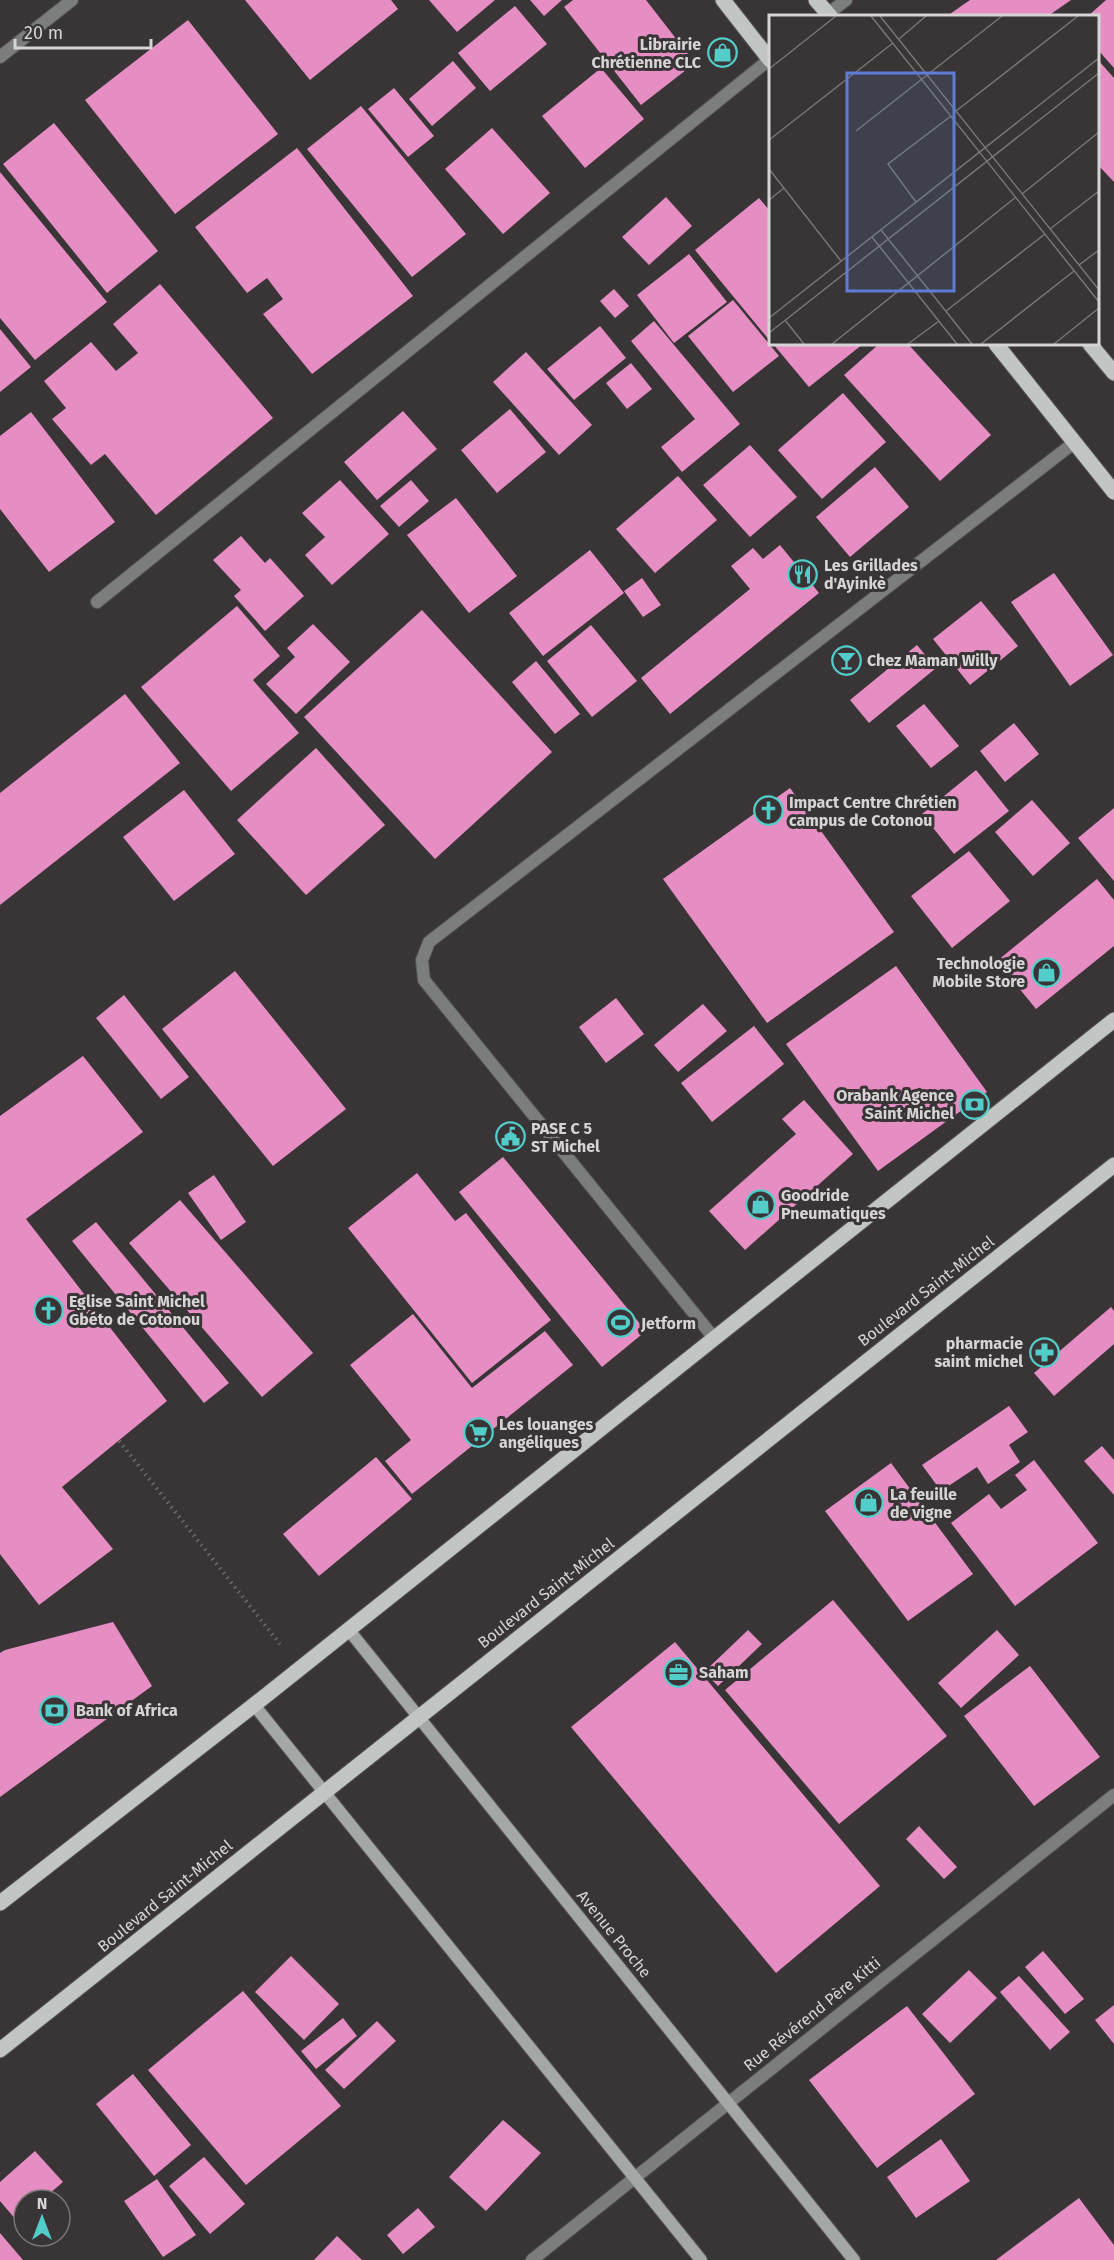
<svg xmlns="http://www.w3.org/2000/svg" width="1114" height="2260" font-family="'Fira Sans',sans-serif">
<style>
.building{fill:#e68dc3}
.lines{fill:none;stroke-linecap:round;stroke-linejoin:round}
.street-casing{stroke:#555253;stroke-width:14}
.secondary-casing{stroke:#555253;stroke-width:14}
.primary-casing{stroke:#555253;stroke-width:17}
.path{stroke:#6d6a6c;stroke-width:4;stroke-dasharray:1.5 4.5;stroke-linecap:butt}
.street{stroke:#7c7e7e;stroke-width:12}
.secondary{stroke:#a3a7a6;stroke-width:12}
.primary{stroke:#c1c6c5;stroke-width:15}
.labels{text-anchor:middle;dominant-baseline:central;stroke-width:6;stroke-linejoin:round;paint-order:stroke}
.poi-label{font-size:16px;font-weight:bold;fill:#d6d4d5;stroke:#393537;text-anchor:start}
.street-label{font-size:16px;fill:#d6d4d5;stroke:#393537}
.inset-road{fill:none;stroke:#787576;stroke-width:1.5}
.view{fill:#5e7dd7;fill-opacity:0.15;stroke:#5e7dd7;stroke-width:3}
.inset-edge{fill:none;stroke:#d6d4d5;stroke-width:3}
</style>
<rect width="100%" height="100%" fill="#393537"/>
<path class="building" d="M245 0H391L398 9 310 80Z
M429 0H495L457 32Z
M530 0H562L544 16Z
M573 0H646L695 63 641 105 564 7Z
M970 0H1071L1048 16H947Z
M1106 0H1114V68L1098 50V16H1088Z
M515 6 547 44 490 91 458 53Z
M188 20 278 134 175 214 85 100Z
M1098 60 1114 78V182L1098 165Z
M453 61 476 88 432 126 409 99Z
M601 68 644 119 585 168 542 116Z
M394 88 434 136 408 157 368 109Z
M361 106 466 234 412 277 307 149Z
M54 123 158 251 107 293 3 164Z
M492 128 550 193 503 234 445 169Z
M297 148 413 296 312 374 263 314 283 299 267 278 247 293 195 227Z
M0 172 107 302 35 360 0 318Z
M666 197 692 226 649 265 622 237Z
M759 198 770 211V341L695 250Z
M689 254 727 302 674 343 637 295Z
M160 284 273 418 156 515 105 454 91 465 52 419 66 408 44 381 91 342 116 371 138 353 113 324Z
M614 289 629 306 615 318 600 301Z
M733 300 779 356 733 392 688 336Z
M654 321 740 424 682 472 661 447 695 419 631 341Z
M600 326 626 358 574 400 547 369Z
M0 329 31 367 0 392Z
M773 344H863L809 387Z
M879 344H908L991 435 940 481 844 375Z
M526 352 592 425 559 455 493 382Z
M631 363 652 389 627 409 606 383Z
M843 393 886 442 822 499 778 450Z
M510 409 546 452 497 493 461 450Z
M403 411 437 449 377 500 344 462Z
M31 412 115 522 49 572 0 509V436Z
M750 445 797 497 750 537 703 485Z
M875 467 909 507 850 557 816 517Z
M678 476 717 520 655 573 616 529Z
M340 480 389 534 332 585 305 555 325 537 302 513Z
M411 480 429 501 399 527 380 506Z
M456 498 517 576 469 613 407 535Z
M241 536 265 563 270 558 304 596 265 631 234 596 241 590 213 560Z
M780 545 819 593 670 714 641 678 750 589 731 566 753 548 763 559Z
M590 550 624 593 543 656 509 613Z
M1054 573 1113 655 1070 686 1011 602Z
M642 578 661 605 643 617 624 591Z
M981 601 1018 646 970 685 933 639Z
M237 606 280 656 253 680 299 733 231 791 141 687Z
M422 610 552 752 435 859 304 717Z
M313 624 350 662 296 714 266 684 295 657 287 648Z
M591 625 637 681 592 717 547 661Z
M917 645 936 668 869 723 850 700Z
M536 661 580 714 555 734 512 682Z
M125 694 180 763 0 905V793Z
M924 704 959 746 931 768 896 726Z
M1014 723 1039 754 1005 782 980 751Z
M316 748 385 825 306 895 237 820Z
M976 770 1009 811 954 854 922 814Z
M790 788 894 932 767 1023 663 879Z
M184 790 235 854 174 901 123 837Z
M1032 800 1070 843 1033 876 995 832Z
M1114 808V881L1078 838Z
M969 851 1010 901 952 948 911 896Z
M1097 879 1114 900V946L1036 1009 997 961Z
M896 966 987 1092 878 1171 786 1044Z
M235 971 346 1109 273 1166 162 1029Z
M124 995 189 1077 161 1099 96 1018Z
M616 998 644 1034 606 1063 579 1027Z
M703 1004 727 1031 678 1072 654 1045Z
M754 1026 784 1064 712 1122 681 1083Z
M83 1056 143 1132 26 1219 167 1401 62 1487 113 1549 39 1605 0 1554V1116Z
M804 1100 853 1154 745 1250 709 1211 796 1134 782 1119Z
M503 1157 646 1331 602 1367 459 1192Z
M417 1173 455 1221 466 1213 551 1320 472 1383 348 1228Z
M214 1175 246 1222 221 1240 188 1193Z
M180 1200 313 1353 262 1397 129 1243Z
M96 1222 229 1383 204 1403 72 1241Z
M1111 1307 1114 1311V1344L1054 1396 1034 1373Z
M413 1314 472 1388 545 1331 573 1365 412 1494 385 1461 411 1440 350 1365Z
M1009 1406 1028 1432 1009 1445 1020 1462 988 1484 977 1467 941 1491 922 1465Z
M1102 1446 1114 1460V1495L1084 1461Z
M376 1457 412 1499 319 1576 283 1534Z
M1034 1460 1098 1543 1015 1606 951 1523 989 1494 1001 1509 1027 1490 1015 1475Z
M891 1463 973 1574 908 1621 825 1511Z
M833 1600 947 1736 839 1824 725 1690Z
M113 1622 152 1686 0 1797V1653L5 1650Z
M748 1630 762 1644 718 1686 704 1672Z
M997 1630 1019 1655 961 1708 938 1683Z
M675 1642 880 1886 776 1973 571 1727Z
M1030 1666 1100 1757 1034 1806 964 1716Z
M919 1826 957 1867 944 1879 906 1839Z
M1043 1951 1084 1999 1065 2014 1025 1967Z
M291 1956 339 2004 304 2040 255 1992Z
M969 1970 997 1998 950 2043 922 2014Z
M1019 1976 1070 2032 1050 2050 1000 1992Z
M243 1991 341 2106 246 2185 148 2070Z
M1114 2005V2044L1095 2020Z
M907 2006 975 2094 877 2168 809 2080Z
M343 2018 357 2036 316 2069 301 2051Z
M377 2021 396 2041 344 2089 325 2070Z
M133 2074 191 2145 154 2176 96 2104Z
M503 2120 541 2153 486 2211 449 2177Z
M941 2139 970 2181 916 2218 887 2177Z
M35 2151 63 2182 42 2200H24V2215L17 2221 0 2201V2182Z
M204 2157 245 2204 210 2234 169 2186Z
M157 2179 196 2235 163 2257 124 2201Z
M1079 2198 1114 2245V2260H996Z
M418 2208 435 2227 403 2254 387 2235Z
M0 2233 23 2260H0Z
M337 2236 362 2260H314Z"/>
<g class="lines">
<defs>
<path id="street" d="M825 16 846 0
M0 57 72 0
M97 602 770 59
M714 1338 424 980 422 960 429 942 1075 442
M532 2260 1114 1795"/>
<path id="secondary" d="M348 1629 854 2260
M254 1705 701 2260"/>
<path id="primary" d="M723 0 770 60
M816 0 830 16
M996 344 1114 492
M1090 344 1114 373
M0 1903 254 1705 1114 1020
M0 2050 1114 1165"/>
</defs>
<use href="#street" class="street-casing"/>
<use href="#secondary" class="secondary-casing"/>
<use href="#primary" class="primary-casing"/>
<path class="path" d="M119 1441 280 1644"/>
<use href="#street" class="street"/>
<use href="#secondary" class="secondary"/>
<use href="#primary" class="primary"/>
</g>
<defs>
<symbol id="shop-ring" viewBox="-11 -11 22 22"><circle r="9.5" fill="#393537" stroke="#53cdc9" stroke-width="1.5"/><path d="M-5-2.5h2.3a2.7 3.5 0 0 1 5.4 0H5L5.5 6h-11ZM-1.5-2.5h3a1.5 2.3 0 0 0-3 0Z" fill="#53cdc9"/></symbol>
<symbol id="restaurant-ring" viewBox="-11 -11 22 22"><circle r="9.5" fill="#393537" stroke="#53cdc9" stroke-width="1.5"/><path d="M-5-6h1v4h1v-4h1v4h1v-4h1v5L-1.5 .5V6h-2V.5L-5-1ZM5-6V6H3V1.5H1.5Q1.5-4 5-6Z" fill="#53cdc9"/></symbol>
<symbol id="bar-ring" viewBox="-11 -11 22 22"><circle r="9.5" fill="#393537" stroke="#53cdc9" stroke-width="1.5"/><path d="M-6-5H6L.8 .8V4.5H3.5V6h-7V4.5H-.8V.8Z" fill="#53cdc9"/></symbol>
<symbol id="church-ring" viewBox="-11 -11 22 22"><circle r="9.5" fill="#393537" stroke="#53cdc9" stroke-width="1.5"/><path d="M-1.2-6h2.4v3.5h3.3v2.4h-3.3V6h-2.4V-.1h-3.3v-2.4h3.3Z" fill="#53cdc9"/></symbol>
<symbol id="bank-ring" viewBox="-11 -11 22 22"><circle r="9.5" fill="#393537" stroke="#53cdc9" stroke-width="1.5"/><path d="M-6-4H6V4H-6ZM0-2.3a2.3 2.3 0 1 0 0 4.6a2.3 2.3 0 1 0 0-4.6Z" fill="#53cdc9"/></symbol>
<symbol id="civic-ring" viewBox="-11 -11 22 22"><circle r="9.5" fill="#393537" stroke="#53cdc9" stroke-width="1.5"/><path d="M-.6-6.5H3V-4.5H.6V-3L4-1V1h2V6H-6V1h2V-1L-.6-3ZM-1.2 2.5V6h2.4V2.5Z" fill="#53cdc9"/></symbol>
<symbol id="stadium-ring" viewBox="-11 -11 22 22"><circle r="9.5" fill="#393537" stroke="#53cdc9" stroke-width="1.5"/><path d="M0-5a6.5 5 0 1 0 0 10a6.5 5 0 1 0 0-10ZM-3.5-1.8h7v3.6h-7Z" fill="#53cdc9"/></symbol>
<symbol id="pharmacy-ring" viewBox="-11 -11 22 22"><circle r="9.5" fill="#393537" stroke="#53cdc9" stroke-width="1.5"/><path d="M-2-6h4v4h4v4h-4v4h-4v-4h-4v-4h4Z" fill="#53cdc9"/></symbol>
<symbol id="supermarket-ring" viewBox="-11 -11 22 22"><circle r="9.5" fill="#393537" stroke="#53cdc9" stroke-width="1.5"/><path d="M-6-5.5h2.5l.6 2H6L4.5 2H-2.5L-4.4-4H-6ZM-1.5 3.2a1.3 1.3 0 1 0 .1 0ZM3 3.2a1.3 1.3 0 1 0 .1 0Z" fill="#53cdc9"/></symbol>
<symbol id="office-ring" viewBox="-11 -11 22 22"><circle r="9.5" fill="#393537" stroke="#53cdc9" stroke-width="1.5"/><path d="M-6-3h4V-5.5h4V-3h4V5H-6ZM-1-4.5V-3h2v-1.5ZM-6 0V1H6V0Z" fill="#53cdc9"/></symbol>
</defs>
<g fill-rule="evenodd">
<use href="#shop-ring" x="706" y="36" width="33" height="33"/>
<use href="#restaurant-ring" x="786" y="558" width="33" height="33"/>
<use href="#bar-ring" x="830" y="644" width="33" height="33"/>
<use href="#church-ring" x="752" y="794" width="33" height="33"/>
<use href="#shop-ring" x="1030" y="956" width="33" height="33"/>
<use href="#bank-ring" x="958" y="1088" width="33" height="33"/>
<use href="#civic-ring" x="494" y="1120" width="33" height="33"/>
<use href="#shop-ring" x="744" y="1188" width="33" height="33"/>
<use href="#church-ring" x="32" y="1294" width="33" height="33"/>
<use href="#stadium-ring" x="604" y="1306" width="33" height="33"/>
<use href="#pharmacy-ring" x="1028" y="1336" width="33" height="33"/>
<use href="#supermarket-ring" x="462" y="1416" width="33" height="33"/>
<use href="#shop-ring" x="852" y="1486" width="33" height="33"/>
<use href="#office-ring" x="662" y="1656" width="33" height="33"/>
<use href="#bank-ring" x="38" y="1694" width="33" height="33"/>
</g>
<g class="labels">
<g class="poi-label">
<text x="701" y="44" text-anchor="end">Librairie<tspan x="701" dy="18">Chrétienne CLC</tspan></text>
<text x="824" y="565">Les Grillades<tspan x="824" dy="18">d'Ayinkè</tspan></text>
<text x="867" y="660">Chez Maman Willy</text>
<text x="789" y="802">Impact Centre Chrétien<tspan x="789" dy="18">campus de Cotonou</tspan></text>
<text x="1025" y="963" text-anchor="end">Technologie<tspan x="1025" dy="18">Mobile Store</tspan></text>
<text x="954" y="1095" text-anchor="end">Orabank Agence<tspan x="954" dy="18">Saint Michel</tspan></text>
<text x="531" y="1128">PASE C 5<tspan x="531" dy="18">ST Michel</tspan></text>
<text x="781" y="1195">Goodride<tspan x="781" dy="18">Pneumatiques</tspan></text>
<text x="69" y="1301">Eglise Saint Michel<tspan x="69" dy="18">Gbéto de Cotonou</tspan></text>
<text x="641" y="1323">Jetform</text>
<text x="1023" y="1343" text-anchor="end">pharmacie<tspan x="1023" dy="18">saint michel</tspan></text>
<text x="499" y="1424">Les louanges<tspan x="499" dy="18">angéliques</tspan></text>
<text x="890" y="1494">La feuille<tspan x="890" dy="18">de vigne</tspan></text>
<text x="699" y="1672">Saham</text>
<text x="76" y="1710">Bank of Africa</text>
</g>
<g class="street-label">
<text transform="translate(926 1291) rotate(-38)">Boulevard Saint-Michel</text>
<text transform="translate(546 1593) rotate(-38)">Boulevard Saint-Michel</text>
<text transform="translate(165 1896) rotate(-39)">Boulevard Saint-Michel</text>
<text transform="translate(614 1934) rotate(51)">Avenue Proche</text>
<text transform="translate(812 2014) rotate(-39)">Rue Révérend Père Kitti</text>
</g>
</g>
<g transform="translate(769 15)">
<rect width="330" height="330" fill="#393537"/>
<path class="inset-road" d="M102 1 330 287M111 1 330 275M130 24 157 1M0 54 67 1M187 96 309 1M87 116 233 1M0 125 124 28M0 154 72 246M253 179 330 117M0 185 15 173M147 187 119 149 182 101M281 214 330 176M112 215 203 329M103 222 188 329M310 250 330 235M177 296 276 219M0 303 330 43M16 305 35 329M0 318 330 58M63 329 247 182M139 329 170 306M212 329 305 256M285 329 330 293"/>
<path class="view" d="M78 58H185V276H78Z"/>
<rect width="330" height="330" class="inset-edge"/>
</g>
<g transform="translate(42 2218)"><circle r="28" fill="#393537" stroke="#787576" stroke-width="1.5"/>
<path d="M0-4.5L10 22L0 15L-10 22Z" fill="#53cdc9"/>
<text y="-9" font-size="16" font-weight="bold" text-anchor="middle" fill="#d6d4d5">N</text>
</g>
<path d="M15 39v9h136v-9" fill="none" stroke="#d6d4d5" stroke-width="3"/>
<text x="24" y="39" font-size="18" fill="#d6d4d5" stroke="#393537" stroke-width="4.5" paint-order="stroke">20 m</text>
</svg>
